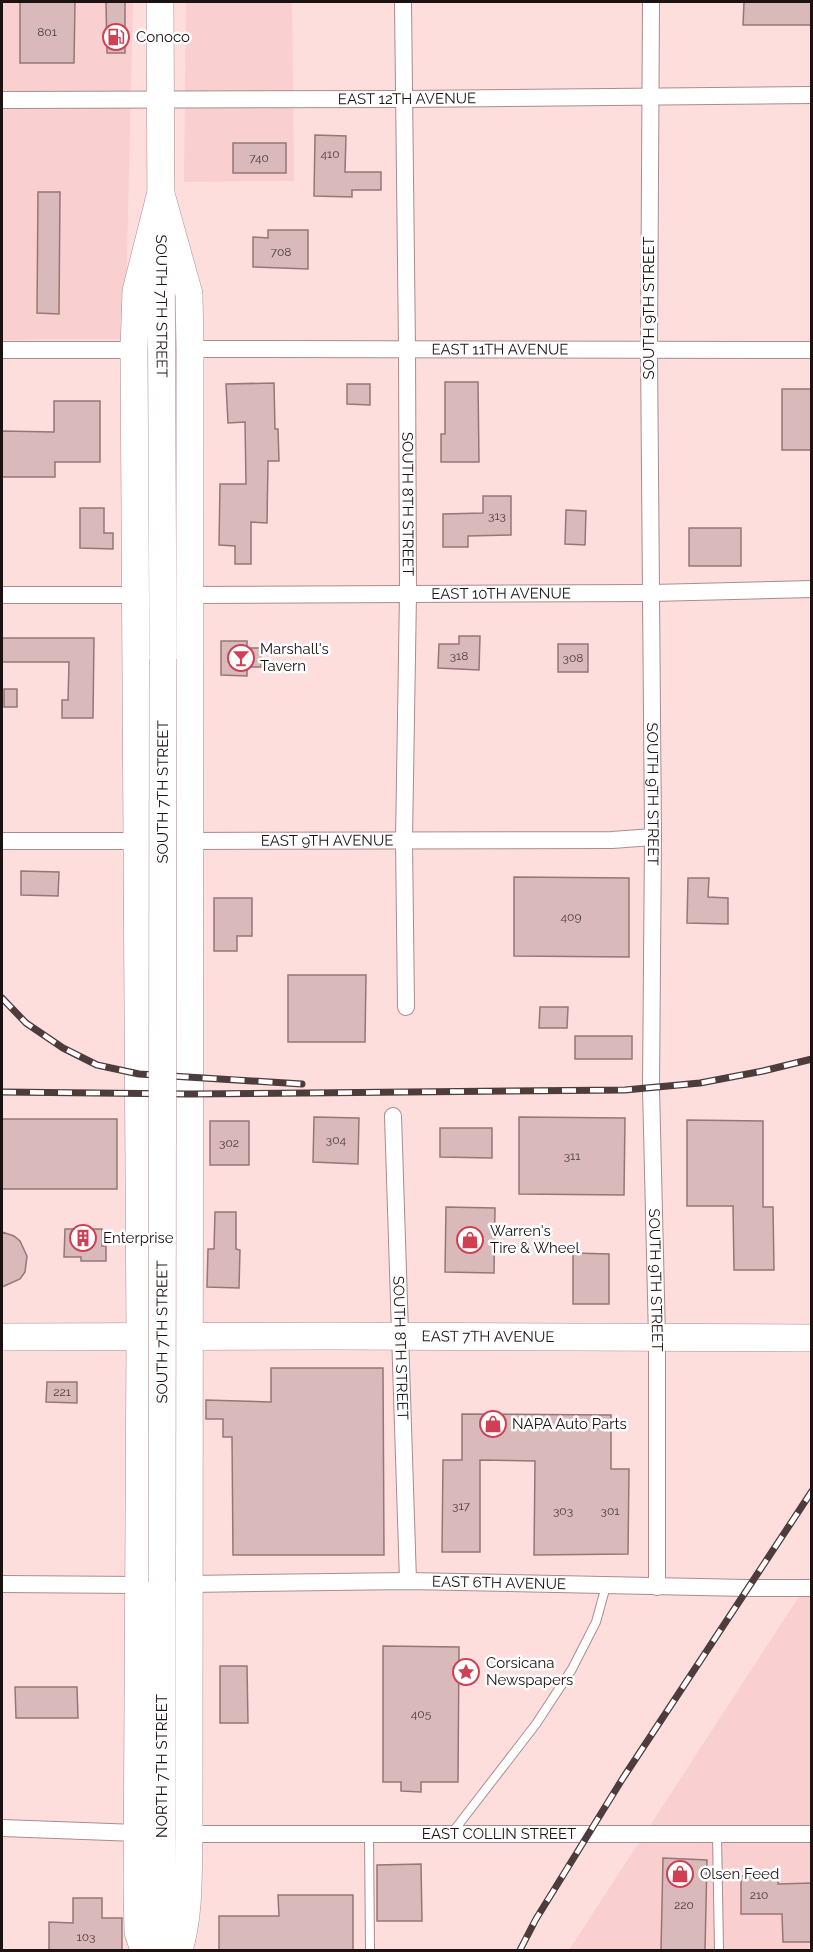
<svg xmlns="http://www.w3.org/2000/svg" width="813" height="1952" font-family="Raleway,sans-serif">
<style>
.built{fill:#f9cfd0}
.building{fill:#d9b9b9;stroke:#957778;stroke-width:1.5}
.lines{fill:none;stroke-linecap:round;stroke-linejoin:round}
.service-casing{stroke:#ab8c8c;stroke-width:10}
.minor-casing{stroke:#ab8c8c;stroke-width:18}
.primary-casing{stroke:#ab8c8c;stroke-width:28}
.service{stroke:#fff;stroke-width:8}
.minor{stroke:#fff;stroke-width:16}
.primary{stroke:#fff;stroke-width:27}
.rail-casing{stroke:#4c3c3c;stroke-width:7}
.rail{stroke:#fff;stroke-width:4.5;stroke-dasharray:14;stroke-linecap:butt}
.primary-bridge-casing{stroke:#ab8c8c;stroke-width:28;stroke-linecap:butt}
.primary-bridge{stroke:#fff;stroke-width:27}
.labels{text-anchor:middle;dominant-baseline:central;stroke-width:5;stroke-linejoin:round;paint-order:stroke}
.number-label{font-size:12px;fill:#4c3c3c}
.poi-label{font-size:15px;fill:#1d1212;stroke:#fff;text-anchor:start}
.street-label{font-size:15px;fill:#1d1212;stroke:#fff}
</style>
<rect width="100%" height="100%" fill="#fedddd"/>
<path class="built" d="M2 2H133L125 339 2 340Z
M186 2H292L294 181 184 182Z
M811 1578V1950H569Z"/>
<path class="building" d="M20 2H75L74 63H20Z
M106 2H125V53H107Z
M744 2H812V25H743Z
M315 135 346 136 345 172H381V190H352V197L314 196Z
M233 143H286V173H233Z
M38 192H60L59 314 37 313Z
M268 230H308V269L253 267V237L268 238Z
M445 382H478L479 462H441V434H445Z
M274 383 275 429H278L279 461H268L267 523 251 522V564H235V546L219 545 220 484H246L245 422 228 423 226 384Z
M347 384H370V405L347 404Z
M782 389H812V450H782Z
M54 401H100V462H55V477H2V431L54 432Z
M483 496H511V535L468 536V547H443V514L483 513Z
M80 508H104V533H113V549L80 548Z
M566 510 586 511 585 545 565 544Z
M689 528H741V566H689Z
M459 636H480L479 670 438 668 439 644H459Z
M2 638H94L93 718H62V700H68L69 662H2Z
M221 641H247V648H261V667H247V676L221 675Z
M558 644H588V672H558Z
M4 689H17V707H4Z
M21 871 59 872 58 896 21 895Z
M514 877 629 878V957L514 956Z
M688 878H709L708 897 728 898V924L687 923Z
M214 898H252V936H237V951H214Z
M288 975H366L365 1042H288Z
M540 1007H568L567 1028H539Z
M575 1036H632V1059H575Z
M314 1117 359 1118 358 1164 313 1162Z
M519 1117 625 1118 624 1195 519 1194Z
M2 1119H117V1189H2Z
M687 1120 763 1121V1207H773L774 1270H734L733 1206H687Z
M210 1121H249V1165H210Z
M440 1128H492V1158L440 1157Z
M446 1207 495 1208 494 1273 445 1272Z
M215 1212H236V1249L240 1250 239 1288 207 1287 208 1249H214Z
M65 1229H102V1246H106V1261H81V1257H64Z
M2 1232 14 1236 20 1241 27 1256 25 1272 20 1279 2 1287Z
M573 1253 609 1254V1304H573Z
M271 1368H383L384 1555H233L232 1437H223V1419H206V1400L271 1402Z
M47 1382H77V1403L46 1402Z
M462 1414 611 1415V1469H629L628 1554 534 1555 535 1461 480 1460V1552H442L443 1460H462Z
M383 1646 459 1647 458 1782H421V1792L401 1791V1782H383Z
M220 1666H247L248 1723H220Z
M15 1687H77L78 1718H16Z
M663 1858 707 1860 705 1950H661Z
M421 1864 422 1921H377V1865Z
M778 1875V1884L812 1883V1942H783L782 1914H741V1876Z
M278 1895H353V1950H219V1916H279Z
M73 1898H102V1918H122V1950H49V1922L73 1923Z"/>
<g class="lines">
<defs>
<path id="service" d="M369 1833 370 1950
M452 1833 536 1724 572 1669 596 1622 606 1586
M717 1834 719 1950"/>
<g id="minor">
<path id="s1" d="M403 2 407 349 408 594 404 840 406 1007"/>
<path id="s2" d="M651 2 649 350 653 837 651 1088 657 1338V1587"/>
<path id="s3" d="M2 100 404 99 812 95"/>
<path id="s4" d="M190 349 812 350"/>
<path d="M2 350H134"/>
<path d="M2 595H135"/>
<path id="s5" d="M189 595 652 593 812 589"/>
<path d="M2 841H145"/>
<path id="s6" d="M183 841 612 840 653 837"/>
<path id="s7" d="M393 1116 408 1581"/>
<path d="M2 1584 139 1585"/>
<path id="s8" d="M189 1584 408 1581 747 1588H812"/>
<path d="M2 1828 137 1833"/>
<path id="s9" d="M189 1834H812"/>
</g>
<g id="primary">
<path id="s10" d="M160 2 163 659"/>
<path d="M161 194 189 294 190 349 189 1834C188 1873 190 1913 179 1950"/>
<path id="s11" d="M2 1337 330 1336 812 1338"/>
<path d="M144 1950 138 1932 137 1886 140 1337 134 350 136 291 160 196"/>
<path d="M162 1950V1582"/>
</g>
</defs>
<use href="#service" class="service-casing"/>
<use href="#minor" class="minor-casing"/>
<use href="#primary" class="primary-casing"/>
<use href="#service" class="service"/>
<use href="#minor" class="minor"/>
<use href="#primary" class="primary"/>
<defs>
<path id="rail" d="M2 998 26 1023 63 1048 97 1065 139 1074 302 1084
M2 1092 189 1094 625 1090 700 1083 763 1071 812 1059
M520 1950 536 1919 623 1778 812 1491"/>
</defs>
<use href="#rail" class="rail-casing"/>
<use href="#rail" class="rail"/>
<defs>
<g id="primary-bridge">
<path id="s12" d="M162 1582 163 659"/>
</g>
</defs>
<use href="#primary-bridge" class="primary-bridge-casing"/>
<use href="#primary-bridge" class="primary-bridge"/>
</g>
<defs>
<symbol id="fuel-ring" viewBox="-11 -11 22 22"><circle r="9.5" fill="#fff" stroke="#d04053" stroke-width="1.5"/><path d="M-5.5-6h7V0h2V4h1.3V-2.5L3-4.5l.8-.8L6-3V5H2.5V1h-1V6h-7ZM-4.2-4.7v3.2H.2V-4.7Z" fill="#d04053"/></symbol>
<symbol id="bar-ring" viewBox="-11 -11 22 22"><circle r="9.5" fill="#fff" stroke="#d04053" stroke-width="1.5"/><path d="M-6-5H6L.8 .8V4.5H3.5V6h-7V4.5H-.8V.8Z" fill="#d04053"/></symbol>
<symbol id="building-ring" viewBox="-11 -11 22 22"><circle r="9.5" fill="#fff" stroke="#d04053" stroke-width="1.5"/><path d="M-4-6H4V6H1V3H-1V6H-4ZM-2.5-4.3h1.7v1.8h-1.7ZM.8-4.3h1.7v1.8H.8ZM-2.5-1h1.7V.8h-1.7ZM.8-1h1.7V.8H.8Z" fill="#d04053"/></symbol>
<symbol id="shop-ring" viewBox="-11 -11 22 22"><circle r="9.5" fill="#fff" stroke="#d04053" stroke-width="1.5"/><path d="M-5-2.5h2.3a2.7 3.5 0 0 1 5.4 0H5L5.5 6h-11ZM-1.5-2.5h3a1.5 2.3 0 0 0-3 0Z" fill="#d04053"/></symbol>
<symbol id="sight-ring" viewBox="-11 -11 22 22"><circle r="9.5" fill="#fff" stroke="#d04053" stroke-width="1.5"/><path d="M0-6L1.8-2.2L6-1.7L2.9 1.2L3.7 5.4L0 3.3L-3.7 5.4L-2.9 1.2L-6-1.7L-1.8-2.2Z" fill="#d04053"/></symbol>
</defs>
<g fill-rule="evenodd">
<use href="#fuel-ring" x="101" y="22" width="30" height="30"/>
<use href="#bar-ring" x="226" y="643" width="30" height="30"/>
<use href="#building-ring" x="68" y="1223" width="30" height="30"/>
<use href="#shop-ring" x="455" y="1225" width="30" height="30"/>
<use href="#shop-ring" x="478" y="1409" width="30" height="30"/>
<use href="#sight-ring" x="451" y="1657" width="30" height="30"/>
<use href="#shop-ring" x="665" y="1859" width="30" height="30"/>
</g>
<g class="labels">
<g class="number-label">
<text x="47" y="32">801</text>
<text x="330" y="154">410</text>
<text x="259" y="158">740</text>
<text x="281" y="252">708</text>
<text x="497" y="516">313</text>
<text x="459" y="656">318</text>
<text x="573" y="658">308</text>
<text x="571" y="917">409</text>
<text x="336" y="1140">304</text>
<text x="229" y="1143">302</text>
<text x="572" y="1156">311</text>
<text x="62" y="1392">221</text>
<text x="461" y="1506">317</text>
<text x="563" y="1511">303</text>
<text x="610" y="1511">301</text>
<text x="421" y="1714">405</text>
<text x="759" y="1895">210</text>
<text x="684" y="1905">220</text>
<text x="86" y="1937">103</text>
</g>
<g class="poi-label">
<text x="136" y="37">Conoco</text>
<text x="260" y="649">Marshall's<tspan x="260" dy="17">Tavern</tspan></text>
<text x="490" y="1231">Warren's<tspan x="490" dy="17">Tire &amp; Wheel</tspan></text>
<text x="103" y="1238">Enterprise</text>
<text x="512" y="1424">NAPA Auto Parts</text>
<text x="486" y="1663">Corsicana<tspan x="486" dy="17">Newspapers</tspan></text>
<text x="700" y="1874">Olsen Feed</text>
</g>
<g class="street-label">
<text stroke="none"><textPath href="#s3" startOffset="405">EAST 12TH AVENUE</textPath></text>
<text stroke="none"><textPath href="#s10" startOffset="304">SOUTH 7TH STREET</textPath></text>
<text transform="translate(649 308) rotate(-90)">SOUTH 9TH STREET</text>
<text stroke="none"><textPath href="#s4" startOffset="310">EAST 11TH AVENUE</textPath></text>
<text stroke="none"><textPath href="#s1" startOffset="502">SOUTH 8TH STREET</textPath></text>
<text stroke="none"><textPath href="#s5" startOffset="312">EAST 10TH AVENUE</textPath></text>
<text stroke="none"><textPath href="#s12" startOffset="790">SOUTH 7TH STREET</textPath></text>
<text stroke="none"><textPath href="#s2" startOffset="792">SOUTH 9TH STREET</textPath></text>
<text stroke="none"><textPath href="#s6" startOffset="144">EAST 9TH AVENUE</textPath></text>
<text stroke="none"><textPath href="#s2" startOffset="1278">SOUTH 9TH STREET</textPath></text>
<text stroke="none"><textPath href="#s12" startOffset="250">SOUTH 7TH STREET</textPath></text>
<text stroke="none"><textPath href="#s11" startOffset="486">EAST 7TH AVENUE</textPath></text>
<text stroke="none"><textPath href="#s7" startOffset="232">SOUTH 8TH STREET</textPath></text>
<text stroke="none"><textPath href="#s8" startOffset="310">EAST 6TH AVENUE</textPath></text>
<text transform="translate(162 1766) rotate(-90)">NORTH 7TH STREET</text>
<text stroke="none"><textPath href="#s9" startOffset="310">EAST COLLIN STREET</textPath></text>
</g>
</g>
<rect width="813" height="1952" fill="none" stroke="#1d1212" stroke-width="6"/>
</svg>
